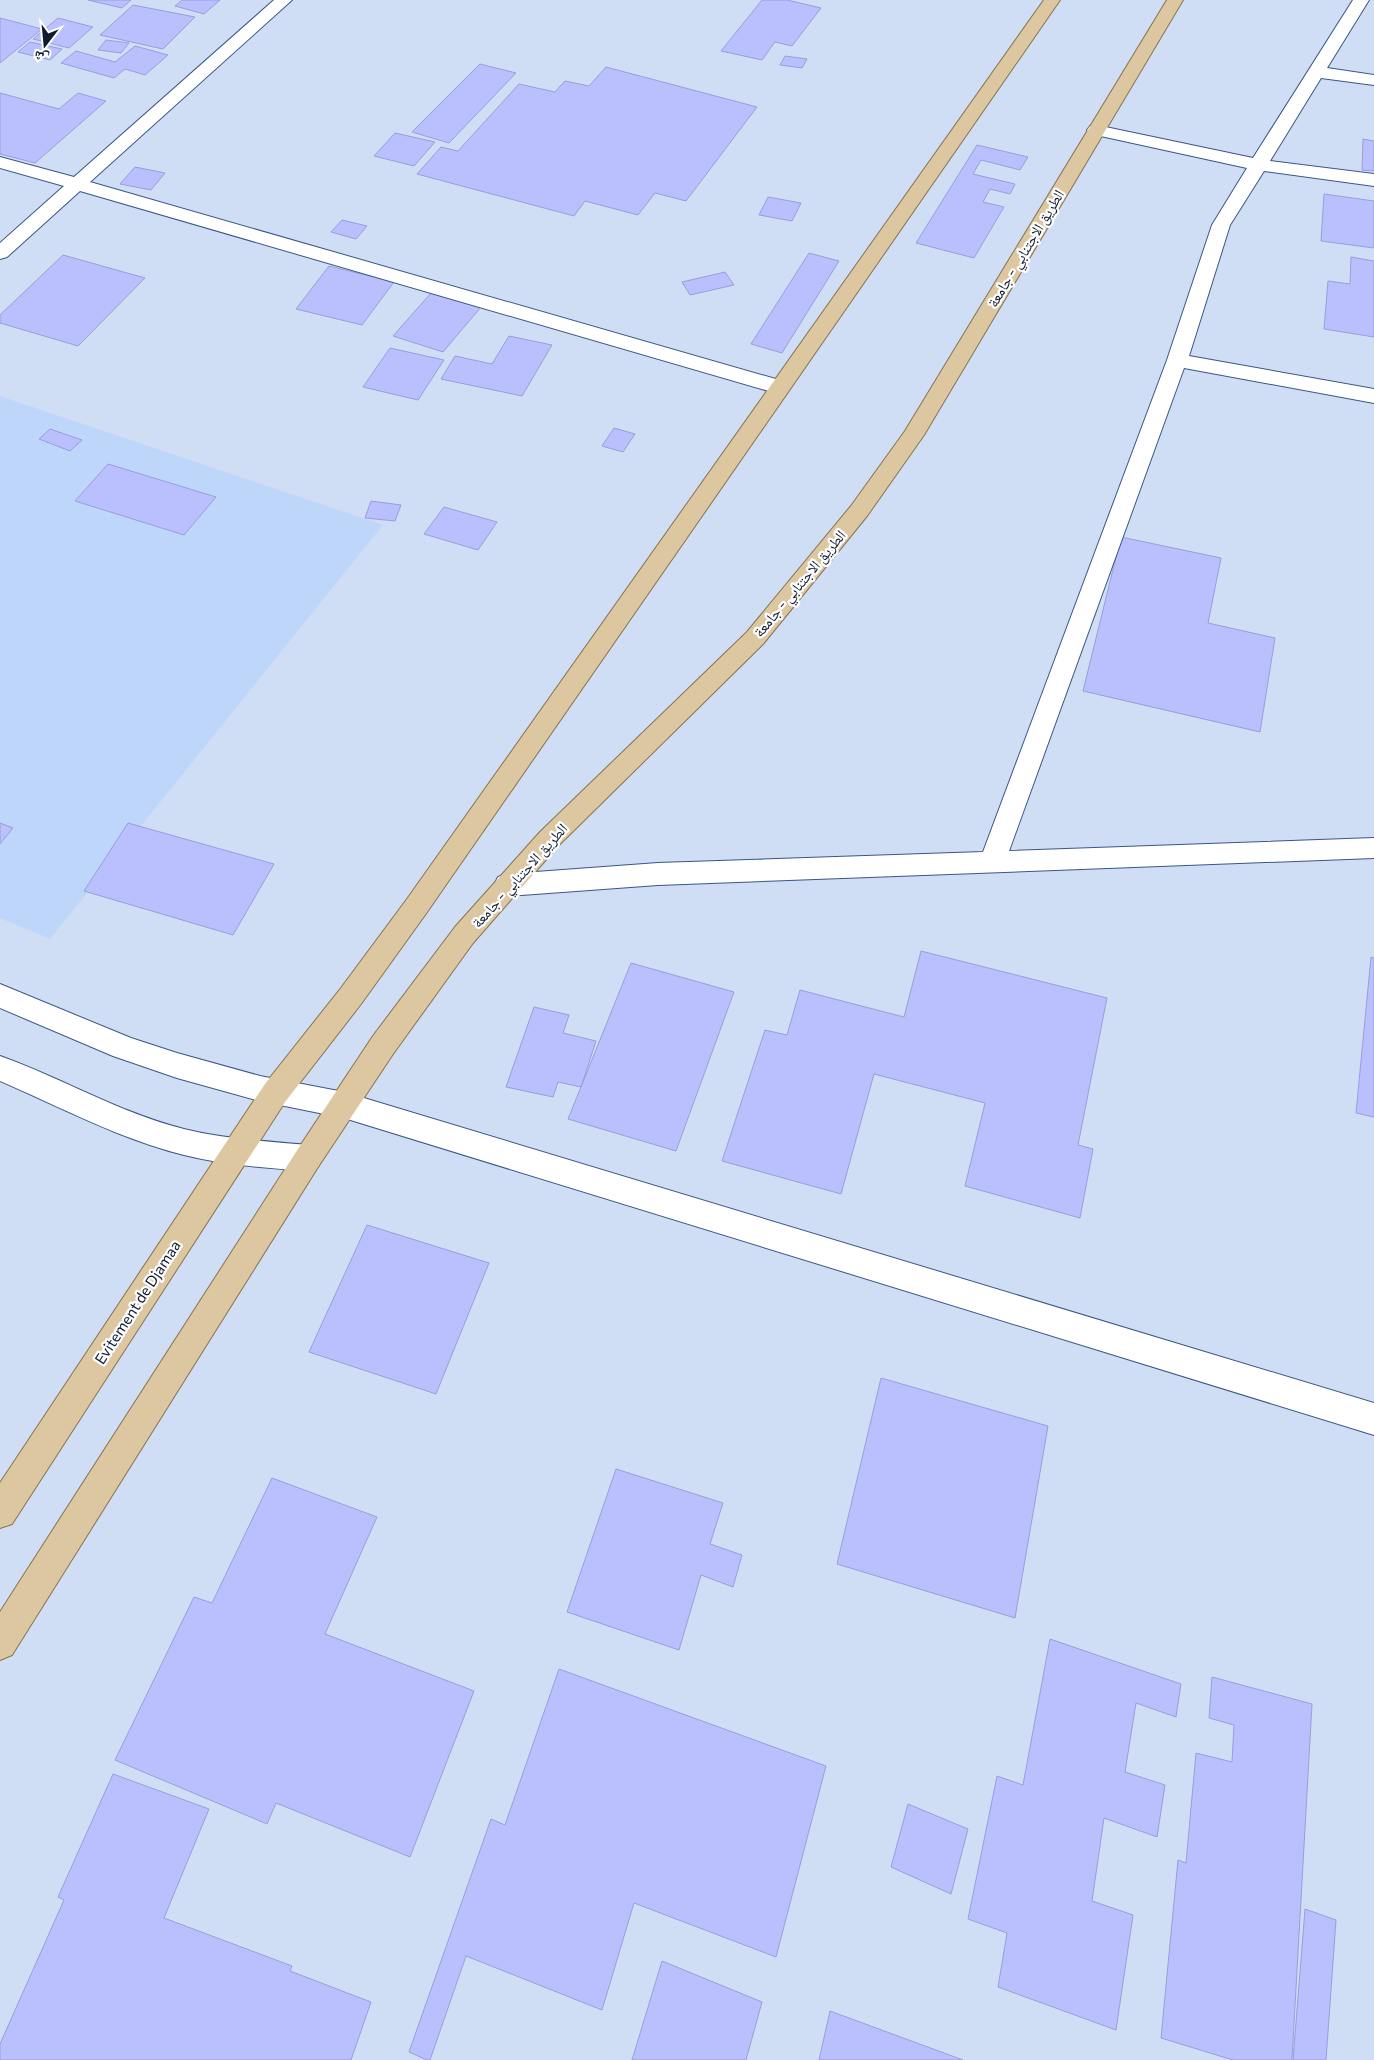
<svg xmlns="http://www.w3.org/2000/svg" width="1374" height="2060" font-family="Commissioner,'Noto Naskh Arabic',sans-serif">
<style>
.built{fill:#bfd6fb}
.building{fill:#babffd;stroke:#999eda}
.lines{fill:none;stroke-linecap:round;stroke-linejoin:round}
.street-casing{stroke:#3a5687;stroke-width:2}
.secondary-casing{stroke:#3a5687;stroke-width:2}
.primary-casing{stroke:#867350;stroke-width:2}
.street{fill:#fff;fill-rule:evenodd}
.secondary{fill:#fff;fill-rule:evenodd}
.primary{fill:#ddc7a0;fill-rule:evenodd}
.labels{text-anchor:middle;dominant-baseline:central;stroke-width:4.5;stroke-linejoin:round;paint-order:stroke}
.street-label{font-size:15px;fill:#101b30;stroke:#fefefe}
</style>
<rect width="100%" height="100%" fill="#d0def5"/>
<path class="built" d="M0 396 383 525 50 939 0 918Z"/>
<path class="building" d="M88 0H131L122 8Z
M182 0H220L204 14 175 6Z
M762 0H787L821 8 792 46 775 42 762 60 721 51Z
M133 5 195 17 163 49 100 35Z
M0 18 42 29 0 63Z
M58 18 93 27 69 48 33 39Z
M106 40 129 43 121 53 98 50Z
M30 42 62 49 50 60 18 52Z
M135 46 168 55 145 75 125 69 114 78 61 63 76 51 115 62Z
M785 56 807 59 802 68 780 65Z
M480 64 516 73 449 143 412 132Z
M606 67 757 107 686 201 655 193 638 215 585 201 574 216 417 174 441 147 458 151 519 84 555 92 565 81 589 86Z
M0 93 59 109 78 93 106 101 35 163 0 154Z
M395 133 435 142 414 166 374 156Z
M1363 139 1374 141V171L1362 170Z
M977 145 1028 157 1020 170 981 160 973 174 1015 184 1010 194 990 189 983 202 1004 207 974 258 916 243Z
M135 167 165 173 151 190 120 184Z
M1324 194 1374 201V248L1321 241Z
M768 197 801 203 792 221 759 215Z
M342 220 367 226 356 239 331 232Z
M809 253 839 261 782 353 751 344Z
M63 255 145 278 78 346 0 323V315Z
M1351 257 1374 261V337L1324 329 1328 281 1350 284Z
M329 266 394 282 362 325 296 309Z
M725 272 734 285 690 295 682 282Z
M431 293 481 307 443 352 393 336Z
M509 336 552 345 522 396 441 379 455 356 492 364Z
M390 348 444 360 418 400 363 387Z
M614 428 635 434 623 452 602 446Z
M50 429 82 440 70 451 39 439Z
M108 464 216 497 184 535 75 501Z
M371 501 401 505 395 521 365 518Z
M444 507 497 522 478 550 424 534Z
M1121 537 1221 558 1208 623 1275 638 1260 732 1083 691Z
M0 823 13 828 0 844Z
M128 823 274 864 233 935 84 891Z
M921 951 1107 998 1078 1145 1093 1149 1080 1218 965 1186 985 1103 874 1074 841 1194 722 1161 765 1030 787 1035 800 990 904 1017Z
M1371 957 1374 958V1117L1356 1113Z
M631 963 734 992 676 1151 568 1119Z
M534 1007 569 1015 563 1033 596 1041 581 1087 558 1082 553 1097 506 1087Z
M367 1225 489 1263 436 1394 309 1352Z
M881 1378 1048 1426 1015 1618 837 1564Z
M616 1469 723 1503 710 1544 742 1555 733 1587 701 1575 679 1650 567 1612Z
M272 1478 377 1517 325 1634 474 1691 410 1857 276 1803 267 1824 115 1760 194 1597 212 1603Z
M1050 1639 1181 1684 1176 1717 1136 1703 1125 1772 1165 1785 1157 1837 1104 1818 1092 1901 1133 1915 1116 2030 998 1987 1007 1933 968 1919 997 1776 1023 1785Z
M559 1669 826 1766 776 1957 634 1903 602 2010 466 1956 430 2060H427L409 2052 491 1819 505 1825Z
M1212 1677 1312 1704 1292 2060H1233L1161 2038 1178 1860 1186 1863 1196 1753 1232 1762 1234 1725 1209 1718Z
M113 1774 209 1809 164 1918 292 1966 290 1971 371 2002 351 2060H0V2044L64 1900 58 1897Z
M908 1804 968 1829 951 1894 891 1867Z
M1305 1909 1336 1920 1326 2060H1293Z
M662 1961 762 2002 746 2060H632Z
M830 2011 963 2060H819Z"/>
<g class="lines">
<defs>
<path id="street" d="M274 0H292L90 182 786 382 789 387 786 392 779 394 772 392 80 191 7 257 0 259V243L64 186 0 168V157L74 177Z
M1353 0H1369L1327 68 1374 75V85L1321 78 1270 161 1374 174V186L1264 171 1230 225 1189 356 1374 389V403L1184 368 1009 851 1374 838V858L658 885 507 896 498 893 494 885 498 877 507 874 658 863 983 852 1167 360 1212 225 1247 168 1096 135 1090 134 1087 130 1090 126 1096 125 1253 158Z
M344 1092 1374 1403V1435L344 1118 334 1114 330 1105 334 1096Z"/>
<path id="secondary" d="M0 984 131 1038 177 1053 260 1076 344 1092 354 1096 358 1105 354 1114 344 1118 260 1101 177 1078 113 1056 0 1008Z
M0 1056C62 1078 120 1113 184 1129 224 1139 266 1141 308 1145L318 1149 322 1158 318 1167 308 1171C266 1168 224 1165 184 1155 120 1139 60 1107 0 1081Z"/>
<path id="primary" d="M1044 0H1060L425 915 361 1004 285 1102 12 1524 0 1528V1483L265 1084 341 988 407 899Z
M1167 0H1183L924 435 867 516 763 644 558 846 473 943 393 1054 318 1167 12 1655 0 1660V1612L298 1149 373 1036 455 927 540 832 747 632 851 506 905 431Z"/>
</defs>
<use href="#street" class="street-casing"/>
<use href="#secondary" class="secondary-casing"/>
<use href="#primary" class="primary-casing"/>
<use href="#street" class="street"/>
<use href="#secondary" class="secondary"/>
<use href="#primary" class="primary"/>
</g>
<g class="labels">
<g class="street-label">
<text transform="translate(1025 248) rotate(-59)">الطريق الاجتنابي - جامعة</text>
<text transform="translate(799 583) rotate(-50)">الطريق الاجتنابي - جامعة</text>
<text transform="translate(519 875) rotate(-48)">الطريق الاجتنابي - جامعة</text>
<text transform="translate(137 1302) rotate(-57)">Evitement de Djamaa</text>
</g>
</g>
<g transform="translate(45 45) rotate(196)" stroke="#fefefe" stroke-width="4" paint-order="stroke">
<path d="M0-4L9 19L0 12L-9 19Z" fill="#101b30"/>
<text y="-8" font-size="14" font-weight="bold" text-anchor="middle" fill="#101b30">ش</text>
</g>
</svg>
